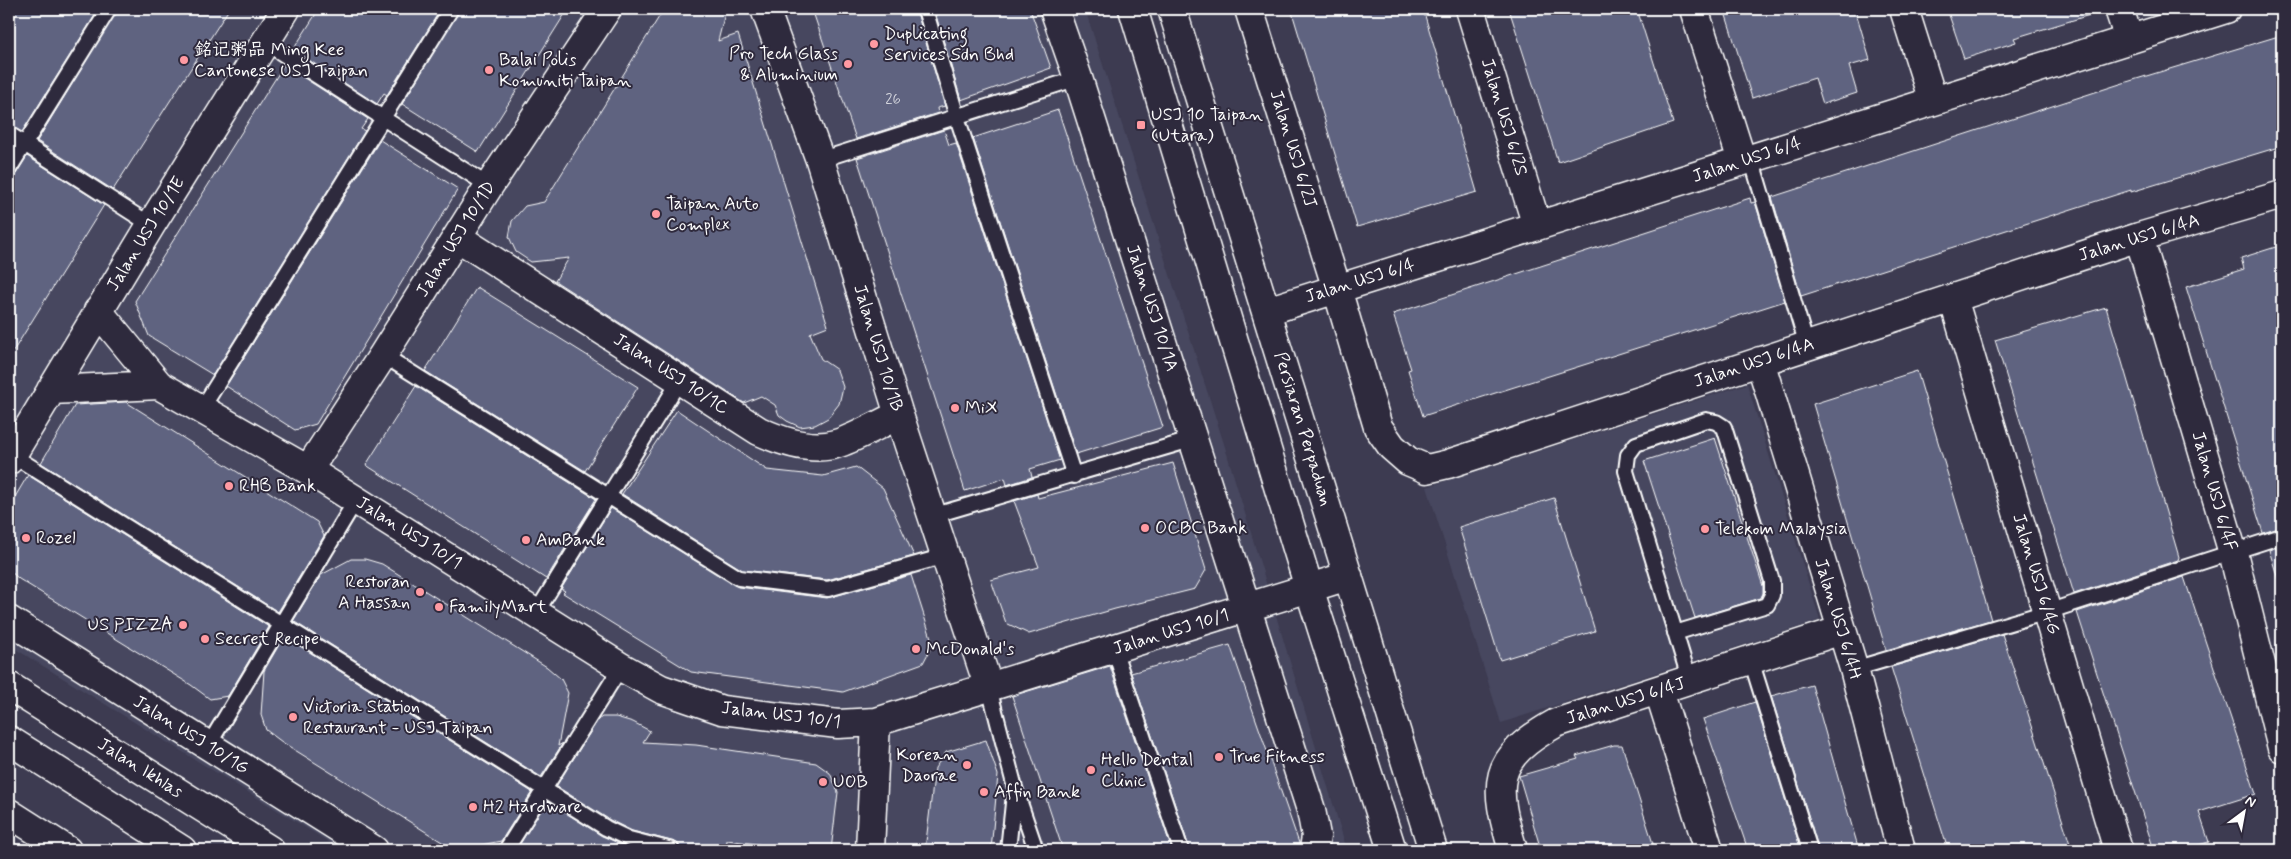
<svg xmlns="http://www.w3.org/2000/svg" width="2291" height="859" font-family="Mynerve,'LXGW WenKai TC',sans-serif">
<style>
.built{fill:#47475f}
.building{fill:#5e6380;stroke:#fff}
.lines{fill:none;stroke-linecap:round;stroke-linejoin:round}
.lane-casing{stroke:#fff;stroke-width:18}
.street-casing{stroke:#fff;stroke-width:31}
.secondary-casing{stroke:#fff;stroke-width:31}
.lane{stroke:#2f2a3d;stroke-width:14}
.street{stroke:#2f2a3d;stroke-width:28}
.secondary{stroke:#2f2a3d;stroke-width:28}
.poi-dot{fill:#ff9aa2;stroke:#2f2a3d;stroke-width:2}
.labels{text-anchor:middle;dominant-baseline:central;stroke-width:4;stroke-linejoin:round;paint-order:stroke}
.number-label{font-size:15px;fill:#d7d8df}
.poi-label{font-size:18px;fill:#fff;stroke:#2f2a3d;text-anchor:start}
.street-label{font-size:18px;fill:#fff;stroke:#2f2a3d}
</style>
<rect width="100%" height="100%" fill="#3d3b51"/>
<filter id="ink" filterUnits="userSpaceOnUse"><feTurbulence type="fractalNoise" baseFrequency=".02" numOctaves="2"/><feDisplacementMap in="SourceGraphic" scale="10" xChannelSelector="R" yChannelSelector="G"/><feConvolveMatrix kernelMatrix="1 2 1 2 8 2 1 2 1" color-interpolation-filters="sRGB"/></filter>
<g filter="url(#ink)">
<path class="built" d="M9 9H1085L1224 444 1347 850H342L9 645Z
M1747 384 1820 620 1501 723 1427 487Z"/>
<path class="building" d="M9 9H99L22 132 9 125Z
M118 9H229L113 190 37 141Z
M319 9H441L387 95 384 93 377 104 293 50Z
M460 9H568L478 152 402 104Z
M664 9H726L718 41 738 34 828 326 810 333 821 359 837 370 843 387 839 404 828 418 815 425 800 427 787 421 779 415 775 405 761 396 744 403 555 281 569 258 531 262 516 252 509 237 512 221 525 206 544 202Z
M812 9H916L945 106 937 108 938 113 856 139Z
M934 9H1030L1051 68 961 100Z
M1291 9H1423L1477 192 1357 227Z
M1509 9H1637L1673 123 1558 162Z
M1724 9H1855L1870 60 1849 66 1857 93 1823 104 1815 78 1752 98Z
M1947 9H2092L2093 14 2014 38 2016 42 1964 59Z
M2282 35V146L2131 192V190L1801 296 1772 197 2120 84Z
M284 65 368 119 361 129 365 131 213 375 149 336 135 301Z
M1058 110 1163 427 1076 454 973 138Z
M944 130 949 145 956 143 1060 460 1030 469 1032 477 1007 485 1005 478 965 491 857 158Z
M380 140 458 189 316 424 295 430 226 386Z
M27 156 104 205 9 358V178L16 174Z
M1750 198 1751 203 1755 202 1785 301 1423 416 1408 370 1411 369 1393 314Z
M2282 245V527L2263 533 2186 287 2244 269 2241 258Z
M477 287 638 387 585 471 425 371Z
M2106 307 2179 557 2178 560 2074 594 1995 340Z
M1917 371 1991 620 1886 650 1813 404Z
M416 386 596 499 546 579 366 465Z
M126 402 317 522 324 536 278 612 41 463 75 405Z
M677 410 767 470 823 476 856 467 883 488 914 556 827 580 742 570 622 494Z
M1715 438 1763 586V593L1761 598 1695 618 1644 461Z
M1173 463 1206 570 1195 589 1115 609 1029 634 1006 623 991 580 1039 567 1014 501 1037 494 1038 498Z
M28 475 269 627 228 696 210 699 191 685 19 579 9 570V507Z
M1554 498 1595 631 1500 660 1459 527Z
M611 508 738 587 827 598 911 575 933 644 923 663 843 692 691 672 563 593 565 591 561 589Z
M2282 545V578L2278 579 2269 550Z
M351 559H365L382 564 547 667 561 679 568 693 558 746 563 743 541 777 293 621 321 575Z
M2184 577 2256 794 2199 812 2209 842 2181 850H2154L2077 612Z
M2002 634 2023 698 2072 850H1948L1891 667Z
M284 636 532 792 501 841 462 849 450 847 282 742 266 730 261 715 264 671Z
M1230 645 1299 843V850H1190L1131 673Z
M1110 666 1114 678 1172 850H1063L1012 696Z
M1812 685 1844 799 1859 850H1819L1771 696Z
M1755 702 1801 850H1748L1703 719Z
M602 717H616L633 722 650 731 643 742 696 745 816 763 830 773 838 792 831 850H802L727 840 726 850H681L678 844 675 842 632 831 610 820 556 786 598 720Z
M986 740 998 775 991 850H925L935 768 946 752Z
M1614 745H1622L1655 850H1541L1519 776 1578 759 1576 756Z
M547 801 602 836 638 850H516Z"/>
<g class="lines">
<defs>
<path id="lane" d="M925 9 957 117 1074 476
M266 43 489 186
M9 134 151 225
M1751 158 1807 346
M820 160 1078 78
M9 169 109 9
M383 355 739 578 828 589 945 556
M201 410 451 9
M9 453 606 828 629 839 672 850
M932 516 1194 439
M536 613 680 380
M1675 633 1767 605 1772 595V581L1724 427 1716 422 1706 420 1636 444 1628 455 1626 471 1690 681
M1114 649 1181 850
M1751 660 1810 850
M1854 669 2047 612 2282 536
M989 688 1015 788 1036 850
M208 746 356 500
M506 850 621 667
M1008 850 1014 794"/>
<path id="street" d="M765 9 820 160 899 415 989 688
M1054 9 1078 78 1311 810 1316 836 1314 850
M1249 9 1337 289 1378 427 1392 447 1408 461 1427 469 1448 464 2139 237 2282 195
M1470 9 1537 226
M1694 9 1742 161
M1904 9 1933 101
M2119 9 2129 39
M457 237 759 431C781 441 814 452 839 443 859 436 879 424 899 415
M2139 237 2233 553 2282 748
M1953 298 2118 850
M98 311 159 385 308 470 621 667 661 689 722 710 838 724 876 722 1348 576
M1267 311 2226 9
M1760 361 1854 669 1901 850
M51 390 159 385
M9 460 151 225 286 9
M308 470 383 355 489 186 607 9
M9 620 374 850
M1659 691 1709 850
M9 813 67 850
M870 850 876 722
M1513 850C1493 784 1491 759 1556 723L1842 630"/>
<path id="secondary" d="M1133 9 1309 588 1392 850
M1172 9 1433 850
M9 686 270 850
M9 740 182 850"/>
</defs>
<use href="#lane" class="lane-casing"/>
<use href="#street" class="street-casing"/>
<use href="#secondary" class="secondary-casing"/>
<use href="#lane" class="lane"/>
<use href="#street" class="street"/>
<use href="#secondary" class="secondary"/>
</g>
</g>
<g class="poi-dot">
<circle cx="874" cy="44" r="5"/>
<circle cx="184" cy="60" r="5"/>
<circle cx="848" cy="64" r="5"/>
<circle cx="489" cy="70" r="5"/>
<rect x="1136" y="120" width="10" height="10" rx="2.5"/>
<circle cx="656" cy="214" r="5"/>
<circle cx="955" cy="408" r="5"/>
<circle cx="229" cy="486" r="5"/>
<circle cx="1145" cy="528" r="5"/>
<circle cx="1705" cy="529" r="5"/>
<circle cx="26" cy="538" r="5"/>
<circle cx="526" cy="540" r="5"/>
<circle cx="420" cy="592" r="5"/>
<circle cx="439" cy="607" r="5"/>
<circle cx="183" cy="625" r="5"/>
<circle cx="205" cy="639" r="5"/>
<circle cx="916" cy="649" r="5"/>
<circle cx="293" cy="717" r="5"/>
<circle cx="1219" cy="757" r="5"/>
<circle cx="967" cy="765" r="5"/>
<circle cx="1091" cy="770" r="5"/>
<circle cx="823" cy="782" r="5"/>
<circle cx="984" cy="792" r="5"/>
<circle cx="473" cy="807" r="5"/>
</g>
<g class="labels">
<g class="number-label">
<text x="893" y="100">26</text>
</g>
<g class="poi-label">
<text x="884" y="34">Duplicating<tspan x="884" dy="21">Services Sdn Bhd</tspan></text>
<text x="194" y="50">銘记粥品 Ming Kee<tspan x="194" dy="21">Cantonese USJ Taipan</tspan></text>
<text x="838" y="54" text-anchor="end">Pro Tech Glass<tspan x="838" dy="21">&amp; Aluminium</tspan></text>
<text x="499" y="60">Balai Polis<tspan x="499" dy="21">Komuniti Taipan</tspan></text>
<text x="1151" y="115">USJ 10 Taipan<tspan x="1151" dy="21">(Utara)</tspan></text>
<text x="666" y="204">Taipan Auto<tspan x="666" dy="21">Complex</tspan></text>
<text x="965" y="408">MiX</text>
<text x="239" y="486">RHB Bank</text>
<text x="1155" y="528">OCBC Bank</text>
<text x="1715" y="529">Telekom Malaysia</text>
<text x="36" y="538">Rozel</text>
<text x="536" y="540">AmBank</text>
<text x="410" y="582" text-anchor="end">Restoran<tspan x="410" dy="21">A Hassan</tspan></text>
<text x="449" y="607">FamilyMart</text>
<text x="173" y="625" text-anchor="end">US PIZZA</text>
<text x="215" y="639">Secret Recipe</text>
<text x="926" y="649">McDonald's</text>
<text x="303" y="707">Victoria Station<tspan x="303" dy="21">Restaurant - USJ Taipan</tspan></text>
<text x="957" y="755" text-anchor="end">Korean<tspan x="957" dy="21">Daorae</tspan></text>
<text x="1229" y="757">True Fitness</text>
<text x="1101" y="760">Hello Dental<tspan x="1101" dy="21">Clinic</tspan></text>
<text x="833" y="782">UOB</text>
<text x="994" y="792">Affin Bank</text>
<text x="483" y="807">H2 Hardware</text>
</g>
<g class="street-label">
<text transform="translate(1504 117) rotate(73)">Jalan USJ 6/2S</text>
<text transform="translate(1293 149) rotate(73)">Jalan USJ 6/2J</text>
<text transform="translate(1747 160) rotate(-18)">Jalan USJ 6/4</text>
<text transform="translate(146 234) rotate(-58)">Jalan USJ 10/1E</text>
<text transform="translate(2139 238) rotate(-17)">Jalan USJ 6/4A</text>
<text transform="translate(456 239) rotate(-58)">Jalan USJ 10/1D</text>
<text transform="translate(1360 281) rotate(-17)">Jalan USJ 6/4</text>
<text transform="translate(1152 308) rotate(72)">Jalan USJ 10/1A</text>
<text transform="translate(878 348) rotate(73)">Jalan USJ 10/1B</text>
<text transform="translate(1754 363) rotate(-18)">Jalan USJ 6/4A</text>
<text transform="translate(671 374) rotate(33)">Jalan USJ 10/1C</text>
<text transform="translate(1303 429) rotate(73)">Persiaran Perpaduan</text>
<text transform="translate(2214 491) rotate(74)">Jalan USJ 6/4F</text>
<text transform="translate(409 533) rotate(32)">Jalan USJ 10/1</text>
<text transform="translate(2036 574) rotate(73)">Jalan USJ 6/4G</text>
<text transform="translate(1838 619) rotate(73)">Jalan USJ 6/4H</text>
<text transform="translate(1171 632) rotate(-17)">Jalan USJ 10/1</text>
<text transform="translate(1626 701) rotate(-17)">Jalan USJ 6/4J</text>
<text transform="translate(781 715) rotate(7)">Jalan USJ 10/1</text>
<text transform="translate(191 735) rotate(32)">Jalan USJ 10/1G</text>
<text transform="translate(140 768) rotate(32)">Jalan Ikhlas</text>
</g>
</g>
<rect width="2291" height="859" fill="none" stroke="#2f2a3d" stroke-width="30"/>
<rect x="15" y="15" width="2261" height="829" fill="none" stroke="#fff" stroke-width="2" filter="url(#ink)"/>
<g transform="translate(2244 812) rotate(32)" stroke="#2f2a3d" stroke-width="4" paint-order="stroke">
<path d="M0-4L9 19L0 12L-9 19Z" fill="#ffffff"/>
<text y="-8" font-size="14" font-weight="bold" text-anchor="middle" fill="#ffffff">N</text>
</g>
</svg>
